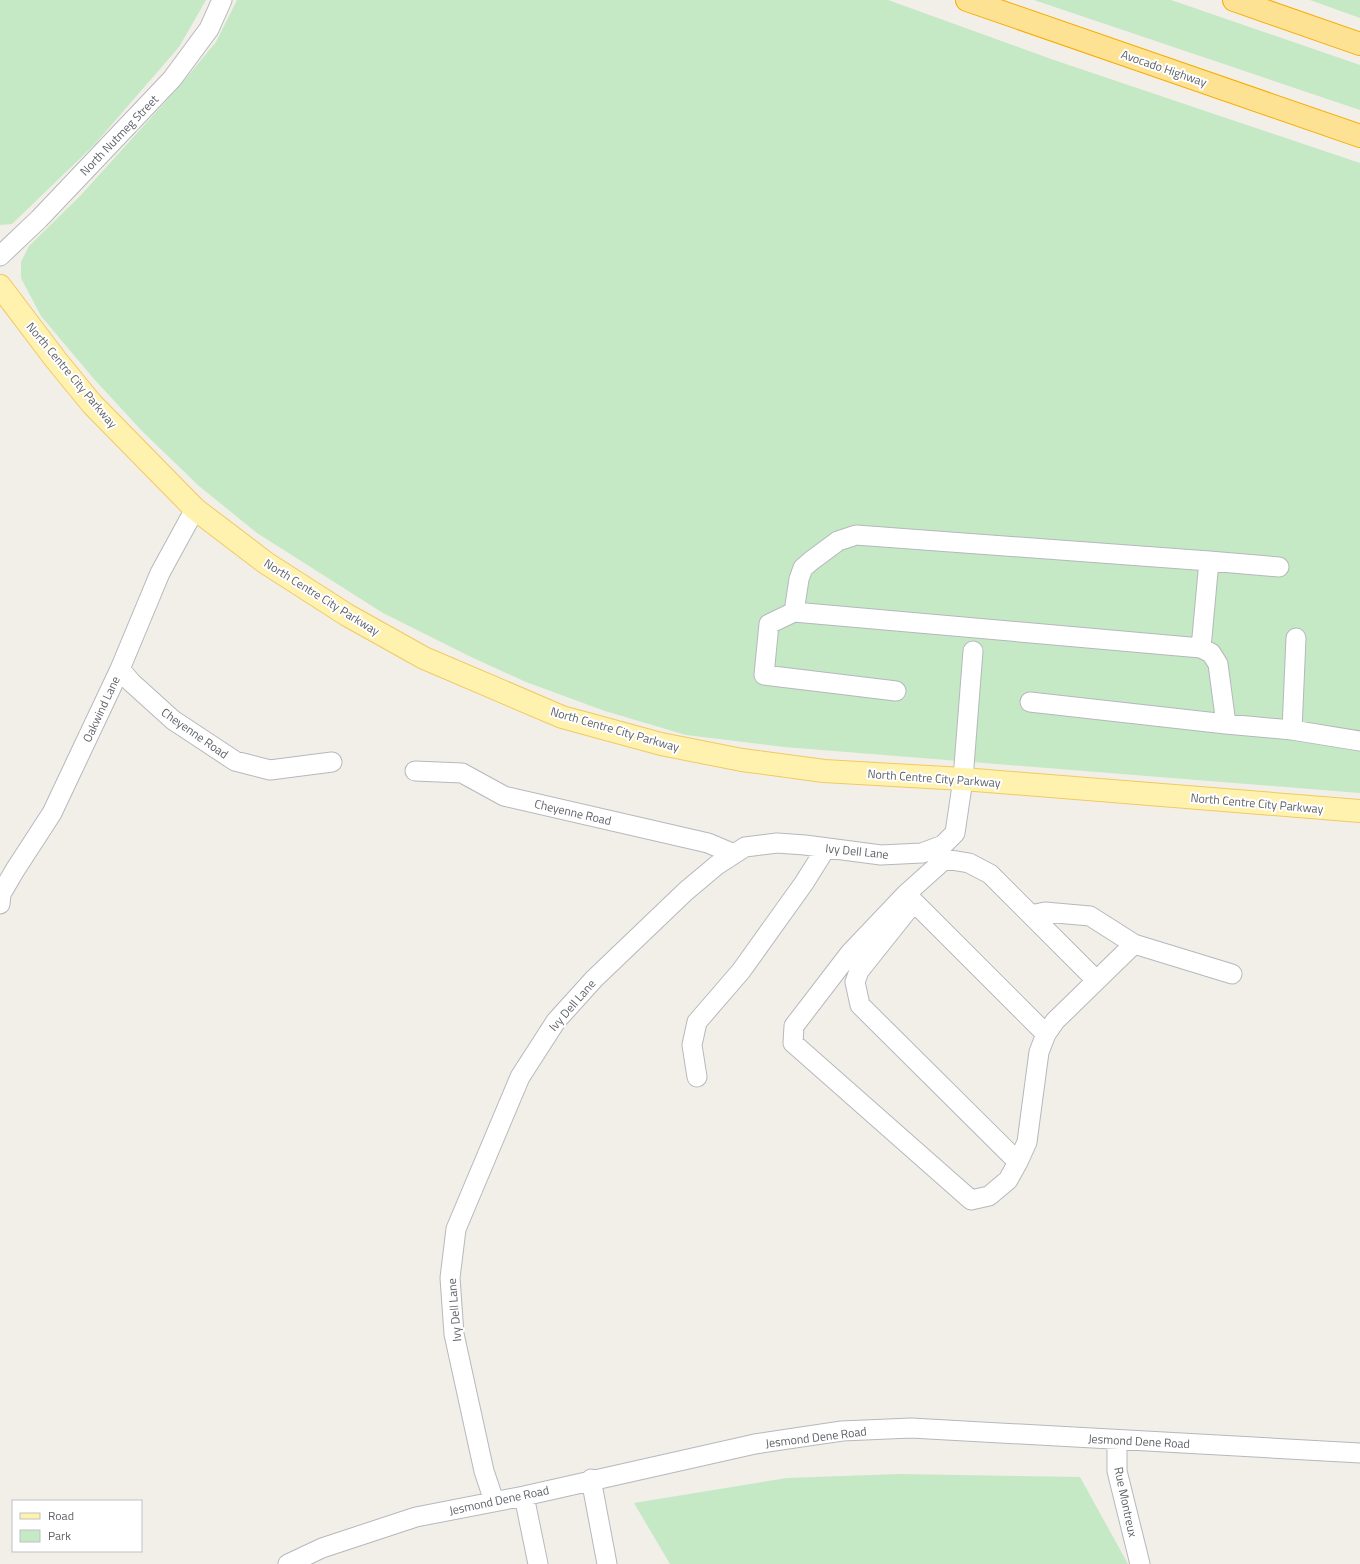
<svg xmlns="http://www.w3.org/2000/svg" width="1360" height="1564" font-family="'Titillium Web',sans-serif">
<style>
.green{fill:#c5e8c5}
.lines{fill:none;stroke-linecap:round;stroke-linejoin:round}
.minor-casing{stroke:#b5b8bc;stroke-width:21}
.major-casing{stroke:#f2c960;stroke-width:24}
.highway-casing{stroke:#f9ab00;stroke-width:24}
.minor{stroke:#fff;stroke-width:19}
.major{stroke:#fff2af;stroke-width:22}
.highway{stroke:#fde293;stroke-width:22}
.labels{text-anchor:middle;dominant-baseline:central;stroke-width:4;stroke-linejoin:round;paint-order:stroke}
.street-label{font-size:12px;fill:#5f6368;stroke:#fff}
</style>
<rect width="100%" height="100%" fill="#f1efe8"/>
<path class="green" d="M0 0H206L179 47 94 145 12 224 0 225Z
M237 0H888L1051 59 1360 163V793L784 747 686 735 605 711 526 682 469 656 383 613 257 533 199 486 142 431 94 379 41 316 21 278V262L29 246 81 195 177 89 216 42Z
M1034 0H1171L1360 65V110Z
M1310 0H1360V18Z
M899 1474 1080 1477 1128 1564H670L634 1503 787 1478Z"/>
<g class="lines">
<defs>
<path id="minor" d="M0 256 39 219 172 79 209 29 222 0
M794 612 769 624 764 675 896 691
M1201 648 794 612 799 579 803 568 811 561 838 541 856 535 1209 561
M120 669 131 682 173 720 235 761 270 770 332 762
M1030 702 1226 724 1292 730 1360 741
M1226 724 1218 664 1211 653 1201 648 1209 561 1279 567
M1292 730 1296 638
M415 771 462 773 504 796 708 843 734 854
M906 894 1046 1034
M914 902 859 971 855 982 860 1005 1018 1162
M0 904 1 894 15 870 52 813 120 669 160 573 195 509
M1031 915 1045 912 1090 916 1134 944 1232 974
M1096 980 990 874 969 863 945 859 906 894 850 953 794 1026 793 1043 971 1200 989 1196 1008 1180 1018 1162 1027 1142 1039 1052 1046 1034 1055 1021 1134 944
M697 1077 692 1045 697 1022 741 971 804 883 826 848
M1117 1440V1471L1140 1564
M591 1479 607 1564
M524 1496 538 1564
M494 1501 484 1471 454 1334 450 1278 456 1229 520 1077 556 1021 594 979 686 891 717 865 745 847 777 843 805 845 881 855 922 853 943 845 955 833 963 779 973 651
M288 1564 322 1548 416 1517 524 1496 755 1444 842 1431 911 1428 1360 1453"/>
<path id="major" d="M0 286 56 360 92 404 195 509 266 563 347 615 424 658 562 717 661 744 742 760 824 771 963 779 1360 811"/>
<path id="highway" d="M967 0 1360 136
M1234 0 1360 44"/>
</defs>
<use href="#minor" class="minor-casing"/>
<use href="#major" class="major-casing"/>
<use href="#highway" class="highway-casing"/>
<use href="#minor" class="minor"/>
<use href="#major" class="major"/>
<use href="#highway" class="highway"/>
</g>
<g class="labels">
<g class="street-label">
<text transform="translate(1164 68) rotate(19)">Avocado Highway</text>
<text transform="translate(119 135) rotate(-46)">North Nutmeg Street</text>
<text transform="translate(72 375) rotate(50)">North Centre City Parkway</text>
<text transform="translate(322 597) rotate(32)">North Centre City Parkway</text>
<text transform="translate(101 709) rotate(-65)">Oakwind Lane</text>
<text transform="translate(615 729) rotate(16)">North Centre City Parkway</text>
<text transform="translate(195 733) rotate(35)">Cheyenne Road</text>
<text transform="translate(934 778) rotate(4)">North Centre City Parkway</text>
<text transform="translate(1257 803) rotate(5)">North Centre City Parkway</text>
<text transform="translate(573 812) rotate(13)">Cheyenne Road</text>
<text transform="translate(857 851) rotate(6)">Ivy Dell Lane</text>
<text transform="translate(572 1005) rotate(-49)">Ivy Dell Lane</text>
<text transform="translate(454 1310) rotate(-95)">Ivy Dell Lane</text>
<text transform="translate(816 1437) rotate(-7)">Jesmond Dene Road</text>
<text transform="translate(1139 1441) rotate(3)">Jesmond Dene Road</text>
<text transform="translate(499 1500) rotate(-12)">Jesmond Dene Road</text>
<text transform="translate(1126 1502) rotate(78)">Rue Montreux</text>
</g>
</g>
<rect x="12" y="1500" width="130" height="52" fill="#ffffff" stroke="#bfc1c3"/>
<rect x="20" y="1513" width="20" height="6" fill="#fff2af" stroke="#bfc1c3"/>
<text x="48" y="1520" font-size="12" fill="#5f6368">Road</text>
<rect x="20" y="1530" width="20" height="12" fill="#c5e8c5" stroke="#bfc1c3"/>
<text x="48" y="1540" font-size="12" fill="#5f6368">Park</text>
</svg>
